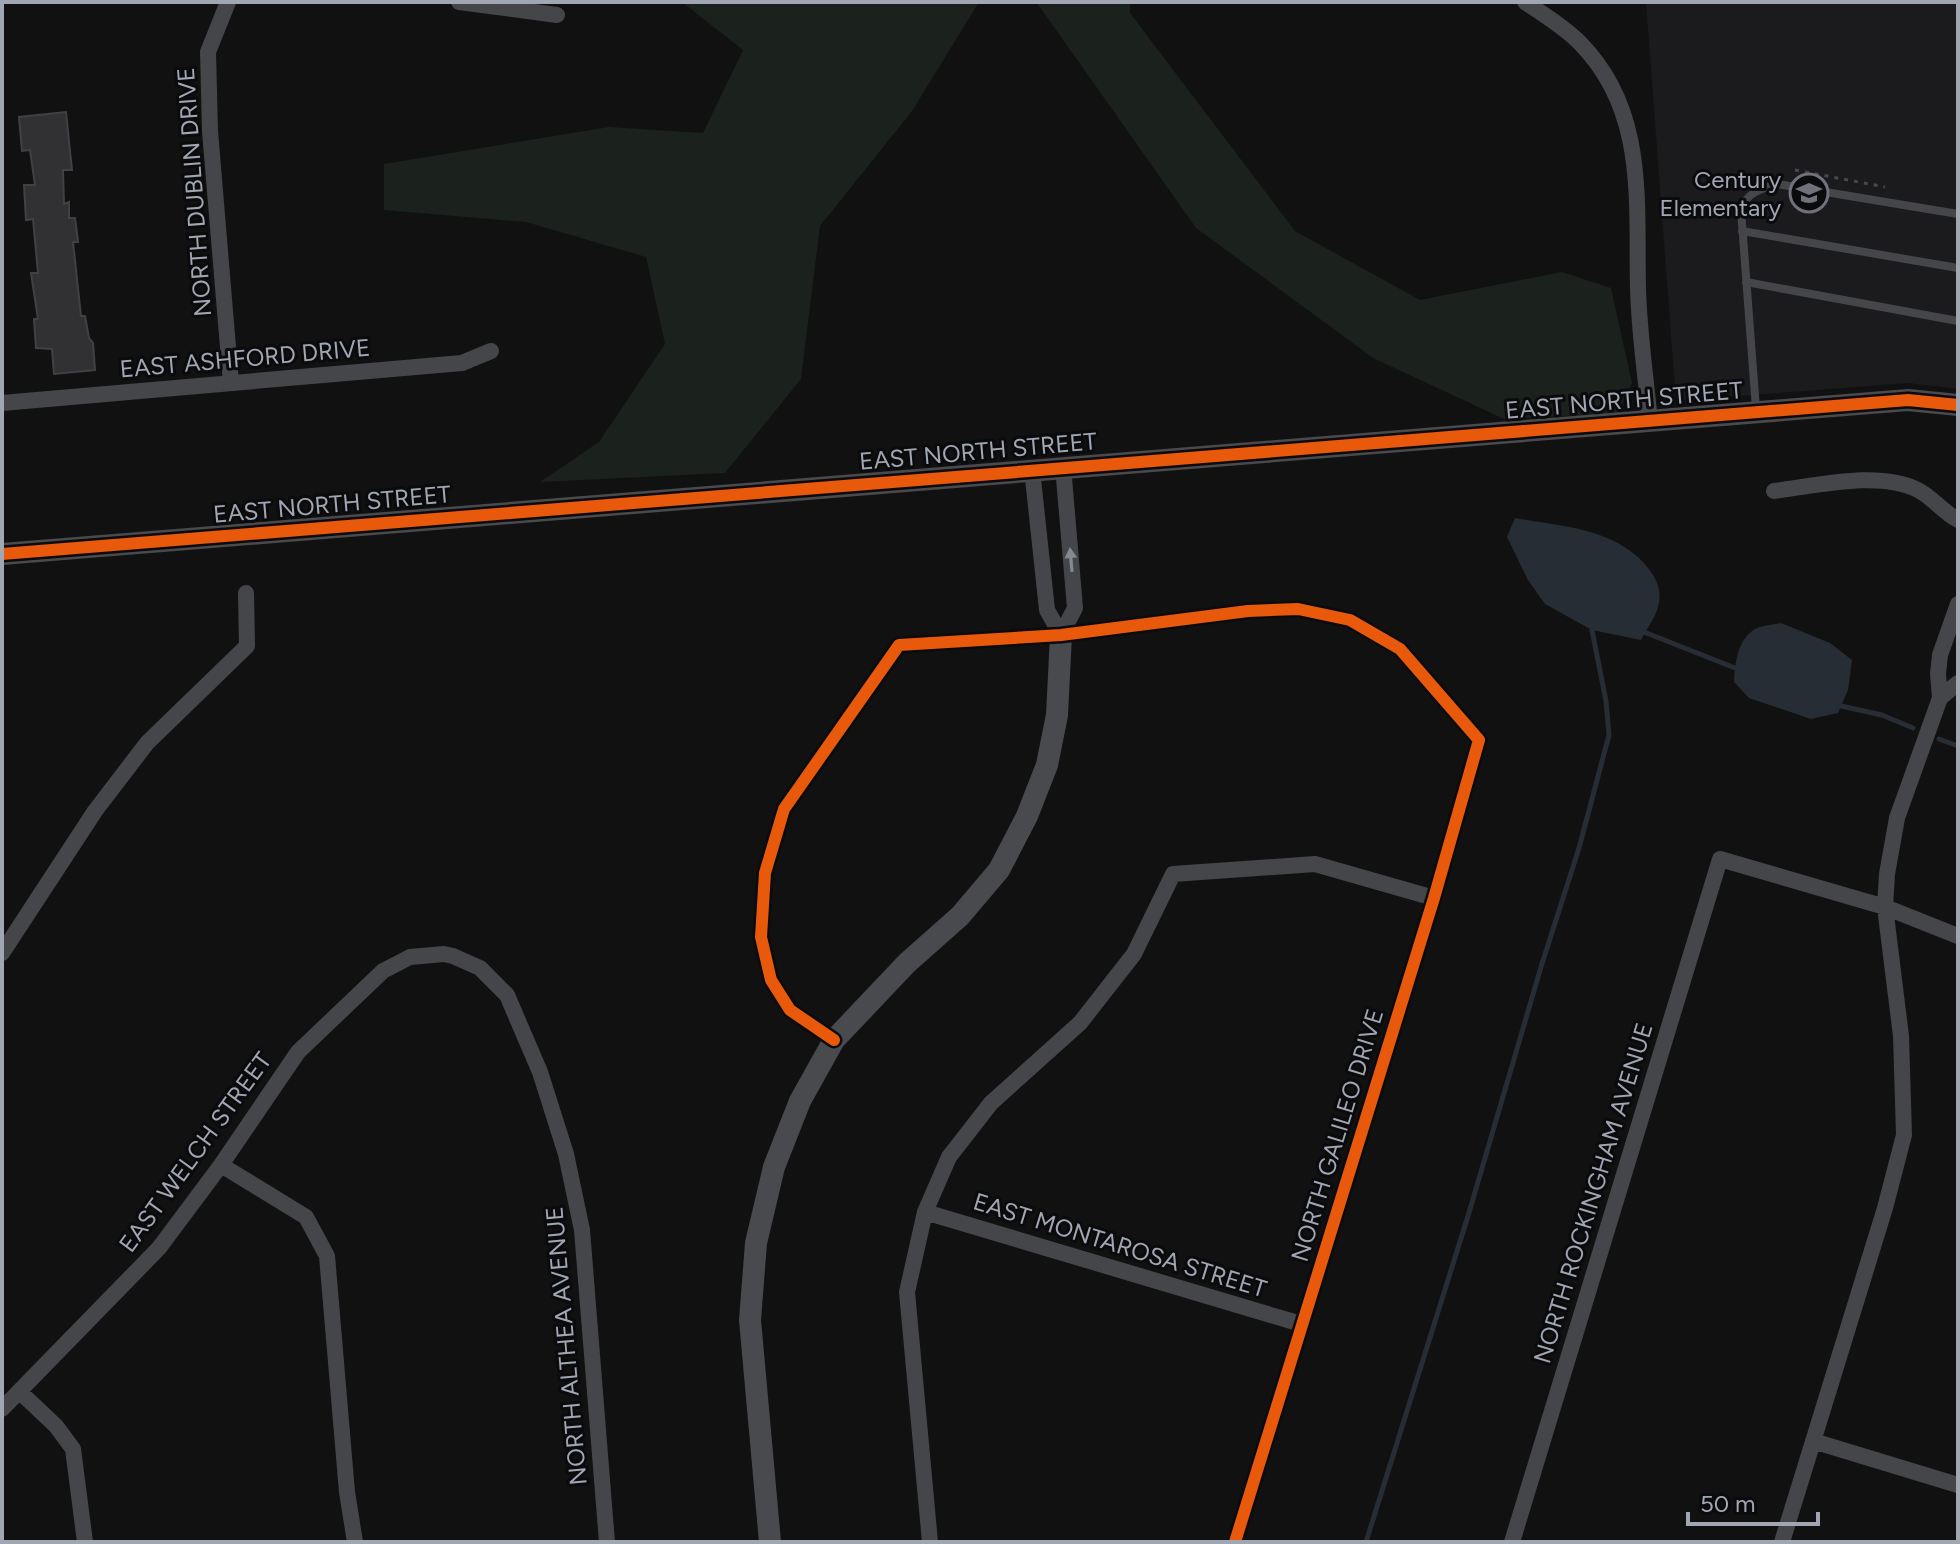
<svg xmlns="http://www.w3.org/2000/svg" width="1960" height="1544" font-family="Figtree,sans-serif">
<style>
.built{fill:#1b1b1d}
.green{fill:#1b211c}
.water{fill:#272d34}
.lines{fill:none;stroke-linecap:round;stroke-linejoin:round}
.stream{stroke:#272d34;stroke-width:5}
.building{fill:#313133;stroke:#404145;stroke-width:2}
.path{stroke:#47484c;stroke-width:3;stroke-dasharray:4 6;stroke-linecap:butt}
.lane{stroke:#45464a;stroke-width:8}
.street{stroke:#45464a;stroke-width:16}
.secondary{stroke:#494a4e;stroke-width:22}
.cycleway-casing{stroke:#0b0b0d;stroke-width:17}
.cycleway{stroke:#e8590c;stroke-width:12}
.oneway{fill:#858994}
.labels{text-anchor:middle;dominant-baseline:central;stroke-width:6;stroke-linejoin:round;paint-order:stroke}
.poi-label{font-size:24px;fill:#a1a6b3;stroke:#0b0b0d;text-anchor:end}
.street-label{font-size:24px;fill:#a1a6b3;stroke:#0b0b0d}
</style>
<rect width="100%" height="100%" fill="#111"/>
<path class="built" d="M1646 2H1958V389L1908 383 1676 401Z"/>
<path class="green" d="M682 2H979L912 111 820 226 801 379 725 473 540 482 599 442 665 344 646 257 526 222 384 210V164L609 127 703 133 743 50Z
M1033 2H1130V13L1295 231 1420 300 1562 272 1611 288 1632 383 1618 413 1504 419 1373 358 1196 228 1037 3Z"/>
<path class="water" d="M1515 518C1563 527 1620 528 1651 572 1658 582 1662 594 1658 607 1655 618 1646 630 1641 640L1592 630 1545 604 1528 580 1507 537Z
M1781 623 1830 643 1852 660 1848 690 1838 713 1811 719 1749 698 1734 682C1735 664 1737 640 1755 629 1762 625 1774 625 1781 623Z"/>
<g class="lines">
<path class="stream" d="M1639 630 1735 668
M1841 706 1882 715 1913 728
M1939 739 1958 746
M1366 1542 1468 1216 1541 967 1579 848 1609 735 1606 701 1592 630"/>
</g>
<path class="building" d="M66 112 72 170H63L64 204 69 202V218H75L78 242H73L81 316H85L89 338 93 343 95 370 54 374 52 349 36 348 34 319H38L31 273H38L33 219 26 220 24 185H35L30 150 22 151 19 117Z"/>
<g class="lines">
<path class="path" d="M1795 170 1885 187"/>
<path class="lane" d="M1742 231 1958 268
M1746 282 1958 321
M1756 409 1741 210C1746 193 1760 189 1777 184L1958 214"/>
<path class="street" d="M228 2 208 52 210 131 231 383
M459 2 557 15
M1525 2C1543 14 1563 26 1579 42 1647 110 1636 200 1638 288 1639 333 1646 378 1650 422
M2 403 462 363 491 351
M1032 469 1047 610 1061 635
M1774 491C1816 486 1879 470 1918 490 1932 497 1943 512 1958 520
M1061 635 1075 608 1063 466
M1940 698 1958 683
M2 953 95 811 147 743 247 646 246 593
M834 1040 790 1010 771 980 761 937 765 873 784 809 899 645 1061 635 1248 611 1298 609 1350 620 1400 649 1479 740 1434 898 1235 1542
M221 1165 306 1217 327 1256 347 1492 355 1542
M925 1212 1301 1324
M20 1392 56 1426 73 1449 85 1542
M2 1409 159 1248 221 1165 298 1052 383 971 410 957 444 954 453 956 480 968 507 995 540 1072 566 1154 582 1230 607 1542
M1813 1441 1958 1485
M930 1542 907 1292 925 1212 949 1157 991 1103 1080 1023 1134 954 1173 874 1315 864 1434 898
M1512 1542 1720 859 1885 907 1958 936
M1782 1542 1885 1208 1904 1135 1901 1036 1885 907 1887 874 1897 818 1940 698 1938 674 1940 655 1958 604"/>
<path class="secondary" d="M2 554 1908 400 1958 405
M770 1542 750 1320 756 1243 774 1167 800 1101 834 1040 907 963 960 916 999 870 1027 816 1047 765 1057 715 1061 635"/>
<defs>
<path id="cycleway" d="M2 554 1908 400 1958 405
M834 1040 790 1010 771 980 761 937 765 873 784 809 899 645 1061 635 1248 611 1298 609 1350 620 1400 649 1479 740 1434 898 1235 1542"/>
</defs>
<use href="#cycleway" class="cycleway-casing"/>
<use href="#cycleway" class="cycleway"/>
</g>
<defs><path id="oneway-solid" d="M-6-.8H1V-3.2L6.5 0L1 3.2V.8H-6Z" transform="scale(2)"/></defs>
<use class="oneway" href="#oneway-solid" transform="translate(1071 560) rotate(-95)"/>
<defs>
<symbol id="school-ring" viewBox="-11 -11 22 22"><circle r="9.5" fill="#0b0b0d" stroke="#6f727a" stroke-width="1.5"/><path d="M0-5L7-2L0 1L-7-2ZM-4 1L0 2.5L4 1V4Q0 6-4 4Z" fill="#6f727a"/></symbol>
</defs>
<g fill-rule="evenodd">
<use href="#school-ring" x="1787" y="171" width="44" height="44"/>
</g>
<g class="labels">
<g class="poi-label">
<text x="1781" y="179">Century<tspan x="1781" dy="28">Elementary</tspan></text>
</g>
<g class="street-label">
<text transform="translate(194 192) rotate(-94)">NORTH DUBLIN DRIVE</text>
<text transform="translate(245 358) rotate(-5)">EAST ASHFORD DRIVE</text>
<text transform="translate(1624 400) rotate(-5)">EAST NORTH STREET</text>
<text transform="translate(978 451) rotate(-5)">EAST NORTH STREET</text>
<text transform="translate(332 504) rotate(-5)">EAST NORTH STREET</text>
<text transform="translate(1337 1135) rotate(-73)">NORTH GALILEO DRIVE</text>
<text transform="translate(195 1152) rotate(-54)">EAST WELCH STREET</text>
<text transform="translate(1593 1193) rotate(-73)">NORTH ROCKINGHAM AVENUE</text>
<text transform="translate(1120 1245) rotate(17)">EAST MONTAROSA STREET</text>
<text transform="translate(566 1346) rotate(-95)">NORTH ALTHEA AVENUE</text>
</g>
</g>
<rect width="1960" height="1544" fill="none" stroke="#a1a6b3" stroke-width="8"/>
<path d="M1688 1512v12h130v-12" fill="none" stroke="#a1a6b3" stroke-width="4"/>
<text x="1700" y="1512" font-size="24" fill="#a1a6b3" stroke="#0b0b0d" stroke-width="6" paint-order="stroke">50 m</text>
</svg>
